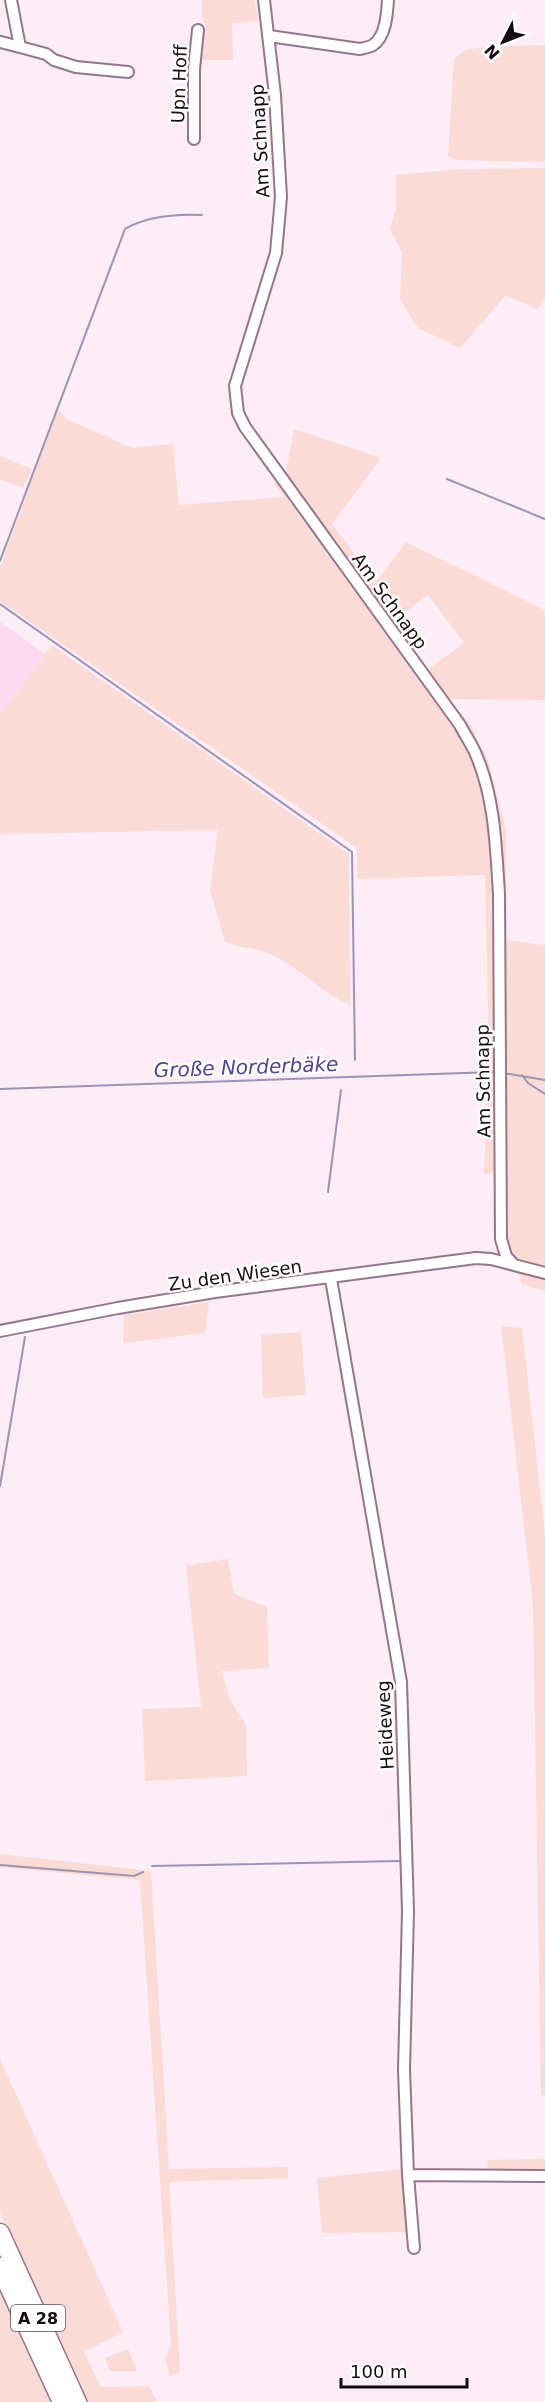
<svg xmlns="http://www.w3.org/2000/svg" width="545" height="2402" font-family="'DejaVu Sans',sans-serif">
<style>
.built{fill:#fcdaf1}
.green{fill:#fbdbd6;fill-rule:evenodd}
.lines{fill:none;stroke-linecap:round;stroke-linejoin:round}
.stream{stroke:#9a95b4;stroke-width:2}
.minor-casing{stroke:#96768c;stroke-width:14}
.motorway-casing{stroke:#96768c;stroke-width:21}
.minor{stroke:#fff;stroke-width:10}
.motorway{stroke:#fff;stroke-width:18}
.labels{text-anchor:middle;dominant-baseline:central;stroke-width:5;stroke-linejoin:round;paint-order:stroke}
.shield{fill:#fff;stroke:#5b5359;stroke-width:1.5}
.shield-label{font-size:16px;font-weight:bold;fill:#150912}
.street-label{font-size:18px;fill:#150912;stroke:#fff}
.water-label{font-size:20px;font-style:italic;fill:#504390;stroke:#fff}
</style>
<rect width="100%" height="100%" fill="#fcedf7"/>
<path class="built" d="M0 622 45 654 0 714Z"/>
<path class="green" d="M202 0H255L258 21 232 23 233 60H198L200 38 205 33 206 25 202 17Z
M545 45V162L456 160 448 156 454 59 465 50 484 47Z
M545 168V298L538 309 505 296 460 348 418 328 400 299 402 252 390 229 396 208V175L461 169Z
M57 411 61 412 66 419 132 448 173 444 179 505 285 497 274 484 286 472 294 429 381 458 332 524 376 582 406 542 545 610V700L449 699 470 724 488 760 506 830V940L545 945V1291L521 1284 520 1275 517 1274 519 1262 509 1252 506 1242 497 1173 484 1174 489 1055 485 875 357 879V848L0 601V568ZM296 490 317 520 306 524 286 497ZM428 595 464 643 428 669 393 621Z
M0 456 32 469 23 487 0 480Z
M52 645 349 854 350 1005C322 993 302 970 275 956 259 947 241 949 225 942L210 890 218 830 0 834V714Z
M209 1302 205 1333 123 1343 124 1315Z
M501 1326 522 1328 545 1534V2095H541L533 1604Z
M301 1332 306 1395 263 1398 261 1335Z
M228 1559 234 1594 267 1607 269 1668 222 1671 230 1700 246 1725 247 1776 145 1781 142 1709 201 1707 186 1566Z
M0 1854 151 1871 169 2169 288 2167V2178L169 2182 180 2372 170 2376 165 2359 171 2346 140 1880 0 1867Z
M0 2059 123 2332 84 2352 101 2387 149 2386 157 2402H86L0 2213Z
M545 2159V2175L488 2174 487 2160Z
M402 2169 408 2232 322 2233 317 2178Z
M0 2287 52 2402H0Z
M128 2349 137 2371H110L105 2358Z"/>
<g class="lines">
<path class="stream" d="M447 479 545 519
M0 561 125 229C147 216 177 214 202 215
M0 604 352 852 355 1060
M503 1073 545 1080
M522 1075 528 1083 545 1094
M0 1089 493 1072
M328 1192 341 1090
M0 1486 25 1337
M0 1865 134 1876 143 1872
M152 1866 400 1861"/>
<defs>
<path id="minor" d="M11 0 20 47 46 54 54 60 76 67 128 72
M264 0 275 95 281 197 276 253 235 386 238 413 245 427 460 725C465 735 473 746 477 757 495 800 496 849 499 894L501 1239 506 1256 514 1265
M269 36 360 49C364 48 370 47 373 45 386 36 387 14 388 0
M1 42 20 47
M194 139V69L198 30
M331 1279 401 1682 408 1911 404 2070 408 2175 414 2248
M0 1331 118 1308 215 1292 476 1258 491 1259 545 1273
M408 2175 545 2176"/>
<path id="motorway" d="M0 2233 77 2402
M0 2267 62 2402"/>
</defs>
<use href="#minor" class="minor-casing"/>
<use href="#motorway" class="motorway-casing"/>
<use href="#minor" class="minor"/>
<use href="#motorway" class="motorway"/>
</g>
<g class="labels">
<rect class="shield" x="11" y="2305" width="54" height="26" rx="4.5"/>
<g class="shield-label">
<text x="38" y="2318">A 28</text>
</g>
<g class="street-label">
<text transform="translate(179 84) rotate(-88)">Upn Hoff</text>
<text transform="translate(260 141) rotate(-93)">Am Schnapp</text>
<text transform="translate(390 601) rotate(54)">Am Schnapp</text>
<text transform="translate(483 1081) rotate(-91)">Am Schnapp</text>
<text transform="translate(235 1275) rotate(-8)">Zu den Wiesen</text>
<text transform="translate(385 1725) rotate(-93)">Heideweg</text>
</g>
<g class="water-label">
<text transform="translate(246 1067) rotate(-2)">Große Norderbäke</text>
</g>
</g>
<g transform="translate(503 42) rotate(228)" stroke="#ffffff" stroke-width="4.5" paint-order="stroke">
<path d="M0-4.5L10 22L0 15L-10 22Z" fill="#150912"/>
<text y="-9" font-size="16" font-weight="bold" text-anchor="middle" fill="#150912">N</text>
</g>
<path d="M341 2378v9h126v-9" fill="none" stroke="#150912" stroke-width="3"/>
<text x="350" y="2378" font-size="18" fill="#150912" stroke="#ffffff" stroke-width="4.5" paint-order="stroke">100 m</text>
</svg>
